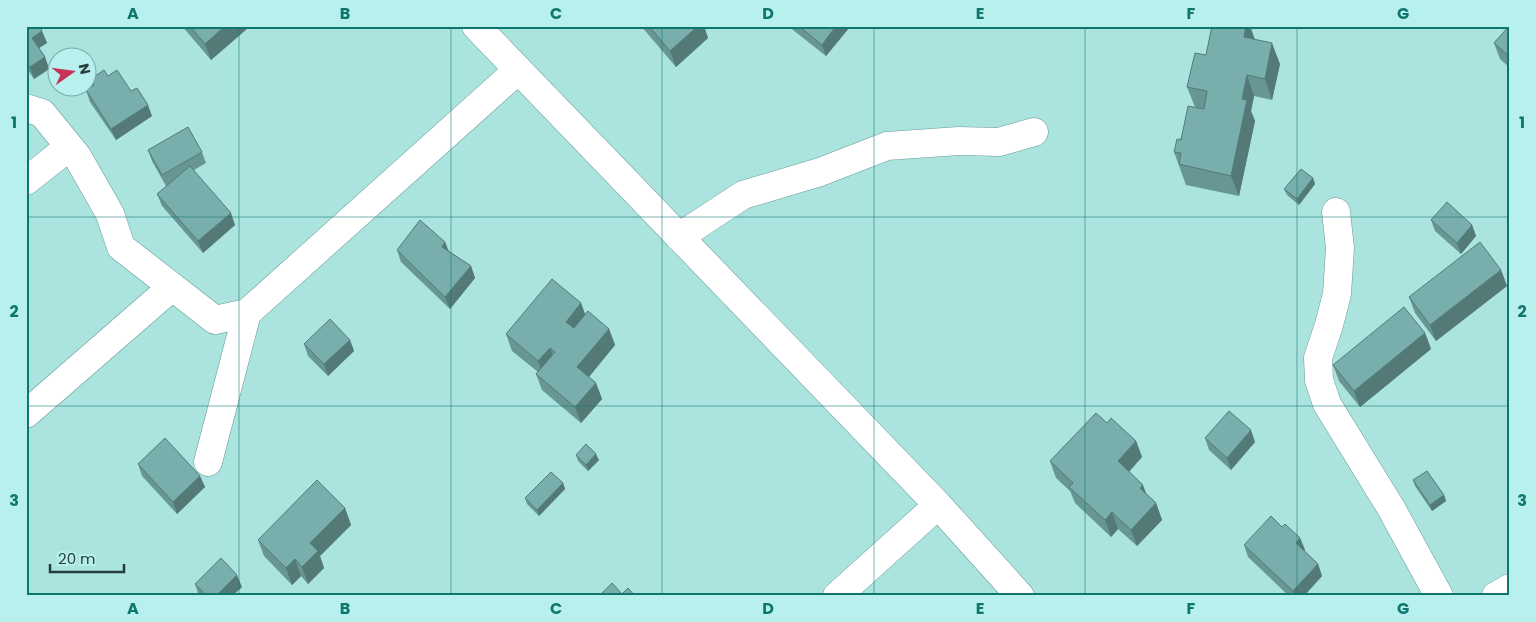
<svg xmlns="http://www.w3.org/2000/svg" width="1536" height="622" viewBox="0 0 1536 622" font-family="Poppins,sans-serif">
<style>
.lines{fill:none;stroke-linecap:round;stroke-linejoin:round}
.minor-casing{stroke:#659b98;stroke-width:29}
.minor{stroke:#fff;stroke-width:28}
.wall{fill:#679693}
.shaded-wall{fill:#547a78}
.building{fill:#78aeab;stroke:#547a78}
.grid{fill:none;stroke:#0f766e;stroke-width:1;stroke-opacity:0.55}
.neatline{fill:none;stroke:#0f766e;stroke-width:2}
.grid-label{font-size:16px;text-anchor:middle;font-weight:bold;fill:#0f766e}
</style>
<rect width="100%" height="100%" fill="#abe3df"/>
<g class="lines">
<g class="minor-casing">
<path id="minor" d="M476 26 938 505 1020 596
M26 108 42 113 77 156 110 214 121 247 215 320 247 313 518 70
M26 181 69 147
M1336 212 1340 248 1337 294 1329 325 1318 358 1319 380 1327 404 1391 508 1439 596
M679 237 743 195 820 172 887 146 959 141 999 142 1034 132
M26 414 172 287
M208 462 247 313
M837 596 938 505
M1496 596 1510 588"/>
</g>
<use href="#minor" class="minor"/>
</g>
<path class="wall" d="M26 26 42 31 47 43 39 48 45 57 49 69 34 79 26 67Z
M182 26H247L248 28 211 60Z
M641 26H704L708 38 676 67Z
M788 26H848L849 28 826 56Z
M1212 26H1250L1255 40 1280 64 1272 100 1254 96 1251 111 1255 121 1239 196 1186 185 1174 152 1195 107 1187 87 1206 55Z
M1510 26V68L1500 59 1494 43Z
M108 76 131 91 152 116 116 140 90 102 86 90 93 85 91 79Z
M148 150 202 152 206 163 194 170 235 225 203 253 162 206 157 194 168 185 166 186 152 161Z
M1313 178 1315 184 1299 205 1287 195 1284 189Z
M1431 220 1472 225 1476 236 1461 254 1435 231Z
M445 242 449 251 471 266 475 278 450 309 401 262 397 250Z
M1501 270 1507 286 1436 341 1415 313 1409 297Z
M581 303 585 314 609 329 615 345 589 377 596 383 602 399 581 423 542 390 536 374 538 372 512 351 506 334Z
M1425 333 1431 349 1360 407 1339 381 1333 365Z
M350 340 354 351 328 376 308 356 304 344Z
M1107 423 1136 441 1142 457 1129 472 1147 495 1156 503 1162 520 1137 546 1118 529 1111 537 1075 503 1070 491 1056 478 1050 461Z
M1205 438 1255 442 1231 470 1209 450Z
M576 455 599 460 588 471 578 461Z
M138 464 200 476 205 487 177 514 142 476Z
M1413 480 1444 495 1446 501 1432 511 1415 486Z
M563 483 565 489 539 516 527 504 525 498Z
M345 508 351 525 320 556 324 568 308 584 301 576 292 585 264 556 258 540Z
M1282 527 1300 538 1305 550 1304 551 1318 564 1322 576 1304 596H1289L1248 557 1244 545Z
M195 584 242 587 232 596H199Z"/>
<path class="shaded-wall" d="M225 26H247L248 28 211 60 205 44Z
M698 26H704L708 38 676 67 670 51Z
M836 26H848L849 28 826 56 822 45Z
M1246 26H1250L1255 40 1244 37Z
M42 31 47 43 36 50 32 38Z
M1272 43 1280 64 1272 100 1265 79Z
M45 57 49 69 34 79 30 67Z
M1247 75 1254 96 1251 111 1255 121 1239 196 1231 176 1242 99Z
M148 105 152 116 116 140 111 129Z
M1313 178 1315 184 1299 205 1297 199Z
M231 213 235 225 203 253 198 241Z
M1472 225 1476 236 1461 254 1457 243Z
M445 242 449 254 442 247Z
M471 266 475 278 450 309 445 297Z
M1501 270 1507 286 1436 341 1430 325Z
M581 303 587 320 572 338 566 322Z
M609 329 615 345 583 384 577 367Z
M1425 333 1431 349 1360 407 1354 391Z
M350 340 354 351 328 376 324 364Z
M550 348 556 364 544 378 538 361Z
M596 383 602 399 581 423 575 407Z
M1251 430 1255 442 1231 470 1227 458Z
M1136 441 1142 457 1124 477 1118 461Z
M596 454 599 460 588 471 586 465Z
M200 476 205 487 177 514 173 502Z
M563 483 565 489 539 516 537 510Z
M1143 485 1149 501 1140 488Z
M1444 495 1446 501 1432 511 1430 505Z
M1156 503 1162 520 1137 546 1131 530Z
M345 508 351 525 320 556 324 568 308 584 302 567 310 543Z
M1112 512 1118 529 1111 537 1105 520Z
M1300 538 1305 550 1300 555 1296 543Z
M295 559 301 576 292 585 286 568Z
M1318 564 1322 576 1304 596H1295L1293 591Z
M237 575 242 587 232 596H216Z"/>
<path class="building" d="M26 26H39L42 31 32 38 45 57 30 67 26 62Z
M190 26H225L205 44Z
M649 26H698L670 51Z
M799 26H836L822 45Z
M1212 26H1246L1244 37 1272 43 1265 79 1247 75 1242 99 1247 100 1231 176 1179 164 1181 153 1174 152 1177 139 1181 140 1188 106 1204 109 1207 91 1187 87 1195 53 1206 55Z
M1509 26H1510V57L1494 43Z
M104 70 108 76 117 70 131 91 137 88 148 105 111 129 86 90 94 85 91 79Z
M188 127 202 152 162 175 148 150Z
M190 166 231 213 198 241 157 194Z
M1301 169 1313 178 1297 199 1284 189Z
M1447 202 1472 225 1457 243 1431 220Z
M420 220 445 242 442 247 471 266 445 297 397 250Z
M1480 242 1501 270 1430 325 1409 297Z
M552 279 581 303 566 322 574 328 588 311 609 329 577 367 596 383 575 407 536 374 555 352 550 348 538 361 506 334Z
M1404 307 1425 333 1354 391 1333 365Z
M330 319 350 340 324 364 304 344Z
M1229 411 1251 430 1227 458 1205 438Z
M1096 413 1107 423 1111 418 1136 441 1118 461 1143 485 1140 488 1156 503 1131 530 1112 512 1105 520 1069 487 1073 483 1050 461Z
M165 438 200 476 173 502 138 464Z
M586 444 596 454 586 465 576 455Z
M1427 471 1444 495 1430 505 1413 480Z
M551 472 563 483 537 510 525 498Z
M317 480 345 508 310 543 318 551 302 567 295 559 286 568 258 540Z
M1271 516 1282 527 1285 524 1300 538 1296 543 1318 564 1293 591 1244 545Z
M221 558 237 575 216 596H207L195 584Z
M612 583 622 594 628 588 635 596H599Z"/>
<path class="grid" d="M239 26V596M451 26V596M662 26V596M874 26V596M1085 26V596M1297 26V596M26 217H1510M26 406H1510"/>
<rect width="1536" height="622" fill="none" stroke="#b7f0ed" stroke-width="55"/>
<g transform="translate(72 72) rotate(76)"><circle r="24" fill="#b7f0ed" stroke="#7da8a6"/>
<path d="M0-4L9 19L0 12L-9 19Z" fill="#c43456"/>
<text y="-8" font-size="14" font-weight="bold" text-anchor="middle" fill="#263d3b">N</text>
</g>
<path d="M50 564v8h74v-8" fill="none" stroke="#263d3b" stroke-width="2.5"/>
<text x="58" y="564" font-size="15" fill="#263d3b" stroke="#b7f0ed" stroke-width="4" paint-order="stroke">20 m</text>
<rect x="28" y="28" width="1480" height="566" class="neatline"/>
<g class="grid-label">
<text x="133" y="19">A</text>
<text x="345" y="19">B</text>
<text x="556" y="19">C</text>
<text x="768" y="19">D</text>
<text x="980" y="19">E</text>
<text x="1191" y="19">F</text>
<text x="1403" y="19">G</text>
<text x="14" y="128">1</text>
<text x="1522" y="128">1</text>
<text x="14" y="317">2</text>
<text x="1522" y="317">2</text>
<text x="14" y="506">3</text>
<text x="1522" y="506">3</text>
<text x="133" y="614">A</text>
<text x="345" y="614">B</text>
<text x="556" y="614">C</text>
<text x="768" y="614">D</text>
<text x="980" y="614">E</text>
<text x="1191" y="614">F</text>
<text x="1403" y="614">G</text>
</g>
</svg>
